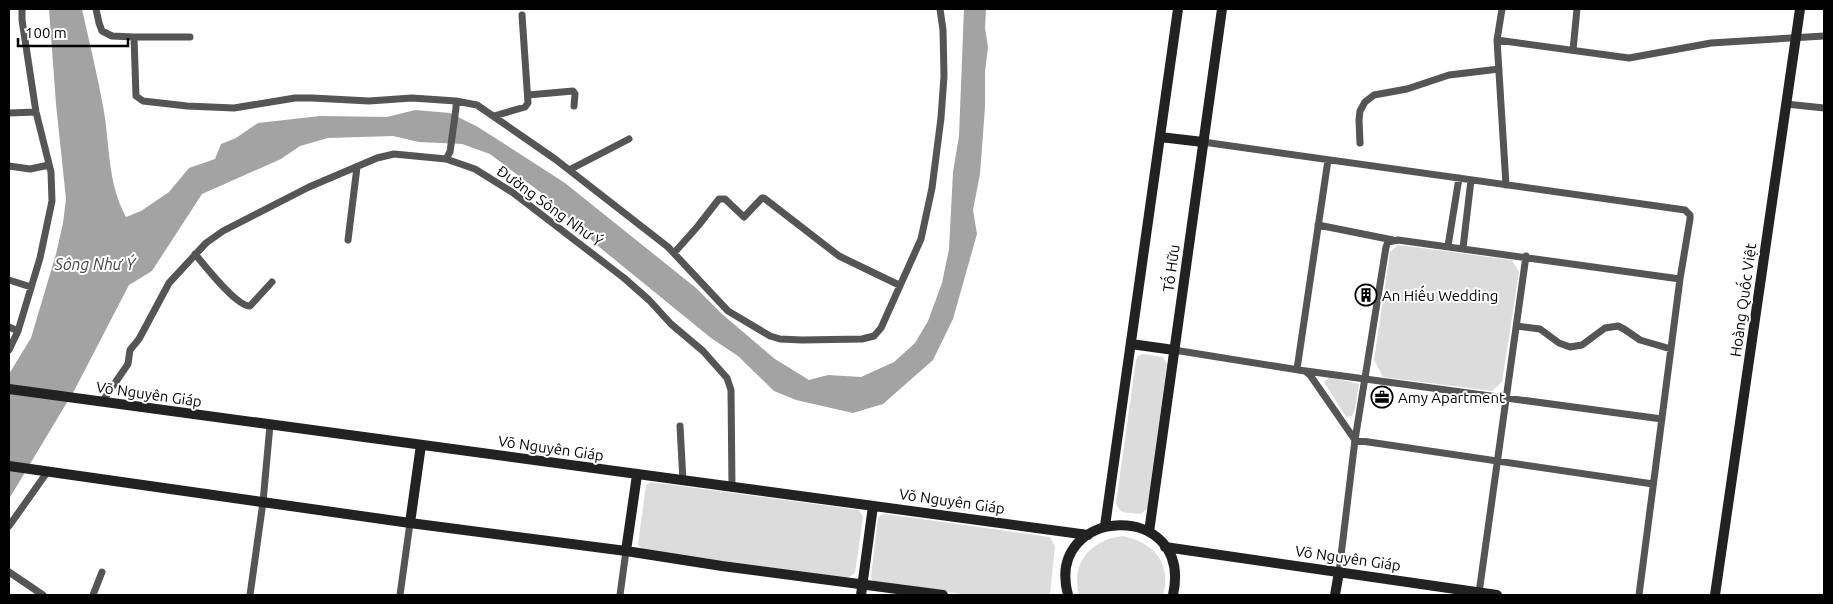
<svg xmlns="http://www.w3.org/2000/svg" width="1833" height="604" viewBox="0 0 1833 604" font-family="Ubuntu,sans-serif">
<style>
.green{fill:#dcdcdc}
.water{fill:#a3a3a3}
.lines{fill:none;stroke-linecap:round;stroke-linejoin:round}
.street{stroke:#555;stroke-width:7}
.secondary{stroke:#222;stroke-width:10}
.labels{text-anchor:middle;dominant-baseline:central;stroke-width:4;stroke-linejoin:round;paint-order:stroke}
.street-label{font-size:15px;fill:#000;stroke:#fff}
.poi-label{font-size:15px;fill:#000;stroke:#fff;text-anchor:start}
.water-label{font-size:16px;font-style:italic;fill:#444;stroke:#fff}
</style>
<rect width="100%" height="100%" fill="#fff"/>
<path class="green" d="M1398 245 1512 260 1519 272 1502 382 1492 391 1383 377 1374 360 1390 252Z
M1143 354 1163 357 1167 364 1147 509 1141 514C1130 513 1119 515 1116 503L1136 360 1138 356Z
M1330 377 1359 384 1355 409 1352 416 1346 417 1324 382Z
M651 482 859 510 863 517 855 573 848 578 643 550 638 545 646 485Z
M886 514 1050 537 1055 546 1050 595H968L873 581 871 577 878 518 881 515Z
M1122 536C1153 542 1172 562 1163 595H1079C1071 562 1090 541 1122 536Z"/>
<path class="water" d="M49 9H82C89 41 97 73 103 106 110 143 107 183 126 217L141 211 169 192 189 168 215 159 221 144 236 138 258 123 320 116 387 117 415 110 450 113 478 127 565 183 696 288 722 314 775 359 809 380 828 375 861 377 894 362 915 343 928 321 942 283 949 249 953 172 959 136 964 9H986L985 28 988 47 985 72V107L980 174 973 210 977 234 953 319 933 360 883 404 853 413 796 400 774 391 738 356 711 338 598 246 544 195 490 154 462 144 419 142 393 136 328 138 300 146 281 159 202 194 152 271 129 285 75 389 9 499V374L31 338 56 254 63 223 66 199 56 104Z"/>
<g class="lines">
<path class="street" d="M96 9 99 23 102 31 112 36 134 37 136 96 143 101 187 106 234 108 295 98H312L369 101 412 98 456 101 477 105 555 159 668 247 728 311 770 336 780 339 802 340 862 339 874 336 881 328 921 239 932 188 941 118 944 76 943 30 940 9
M1502 9 1497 40 1506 185
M134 37H190
M1497 40 1629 58 1711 43 1824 36
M1573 50 1577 9
M528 95 573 91 575 94 574 106
M1786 104 1824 108
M9 113 36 112
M494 116 525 107 528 103 522 15
M1203 142 1685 210 1690 215V219L1680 279 1639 595
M1360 143 1359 120 1360 111 1365 102 1374 95 1407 89 1449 75 1499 69
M446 159 450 152 456 108V101
M9 166 30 169 49 165
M569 170 629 139
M1318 225 1393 240
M348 240 357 167
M1448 246 1459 178
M1463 248 1471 180
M674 253 698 226 719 199H725L744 217 762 198H764L839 256 899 285
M195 254C205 266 237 307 250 306L272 282
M9 280 31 287
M1517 326 1540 329 1559 343 1570 347 1582 345 1605 328 1618 326 1624 329 1640 340 1671 349
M9 327 18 331
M9 350 18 331 40 258 52 201 51 172 36 112 22 20V9
M1174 350 1305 371 1310 375 1355 440 1653 484
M1297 369 1328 160
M1306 371 1662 419
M102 402 128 364 130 350 139 339 169 283 206 243 223 231 309 187 377 158 394 154 446 159 475 169 512 192 624 278 649 300 671 324 703 351 727 378 731 390 732 487
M680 426 683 481
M9 526 48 471
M9 572 43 595
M1339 572 1355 440 1386 247 1388 242 1398 240 1680 279
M1479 593 1526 256
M93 595 102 572
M250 595 263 502 270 425
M400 595 410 523
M620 595 626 551"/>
<path class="secondary" d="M1160 137 1203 142
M1131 344 1174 350
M9 389 1088 535
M9 466 410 523 626 551 722 566 943 595
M410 523 421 445
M1105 526 1178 9
M1149 532 1222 9
M1165 547 1497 595
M626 551 637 475
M861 595 873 506
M1068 595C1044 505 1194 499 1173 595
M1335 595 1339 572
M1715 595 1800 9"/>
</g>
<defs>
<g id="building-ring" transform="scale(1.125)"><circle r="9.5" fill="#fff" stroke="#000" stroke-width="1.5"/><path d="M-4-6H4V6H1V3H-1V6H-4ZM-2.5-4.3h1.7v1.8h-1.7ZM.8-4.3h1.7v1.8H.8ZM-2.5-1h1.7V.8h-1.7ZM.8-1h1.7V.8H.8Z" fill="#000"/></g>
<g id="office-ring" transform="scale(1.125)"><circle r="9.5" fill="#fff" stroke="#000" stroke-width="1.5"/><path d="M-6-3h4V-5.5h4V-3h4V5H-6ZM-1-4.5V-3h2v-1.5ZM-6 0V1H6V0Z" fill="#000"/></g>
</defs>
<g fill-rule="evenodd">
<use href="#building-ring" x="1366" y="295"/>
<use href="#office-ring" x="1382" y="397"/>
</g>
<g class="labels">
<g class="street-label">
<text transform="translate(550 206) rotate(36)">Đường Sông Như Ý</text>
<text transform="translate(1171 268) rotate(-82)">Tố Hữu</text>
<text transform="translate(1743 300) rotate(-82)">Hoàng Quốc Việt</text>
<text transform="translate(149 394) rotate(8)">Võ Nguyên Giáp</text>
<text transform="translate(551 448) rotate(8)">Võ Nguyên Giáp</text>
<text transform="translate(952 501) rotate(8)">Võ Nguyên Giáp</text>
<text transform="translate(1348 558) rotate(8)">Võ Nguyên Giáp</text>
</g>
<g class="poi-label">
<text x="1382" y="295">An Hiếu Wedding</text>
<text x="1398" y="397">Amy Apartment</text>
</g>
<g class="water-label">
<text x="95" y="264">Sông Như Ý</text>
</g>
</g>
<rect width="1833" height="604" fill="none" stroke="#000000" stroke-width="20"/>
<path d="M18 38v8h110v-8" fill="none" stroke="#000000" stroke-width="2.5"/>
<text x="25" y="38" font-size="15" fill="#000000" stroke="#ffffff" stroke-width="4" paint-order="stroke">100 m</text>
</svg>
